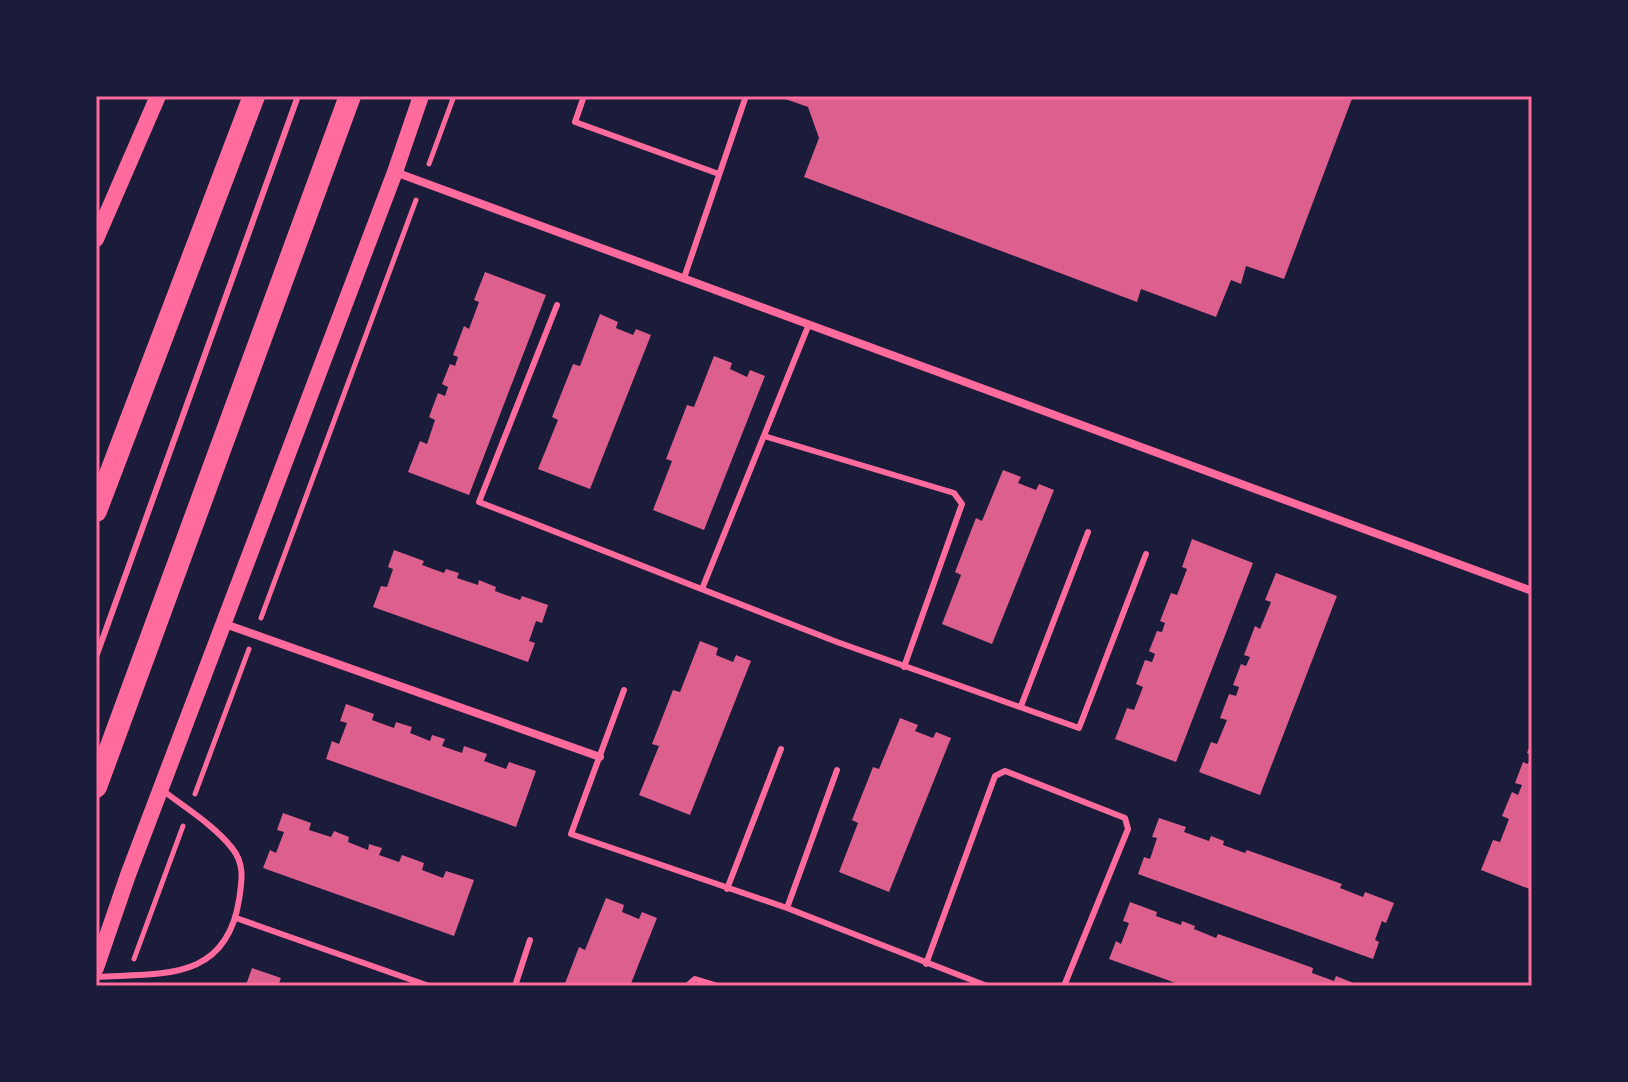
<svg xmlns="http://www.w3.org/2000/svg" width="1628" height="1082" viewBox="0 0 1628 1082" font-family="'PT Sans',sans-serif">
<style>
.building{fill:#dd5f8e}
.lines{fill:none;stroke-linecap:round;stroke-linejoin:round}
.path{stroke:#ff6b9d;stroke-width:5}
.service{stroke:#ff6b9d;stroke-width:6}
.minor{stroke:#ff6b9d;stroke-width:8}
.secondary{stroke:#ff6b9d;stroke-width:16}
.trunk{stroke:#ff6b9d;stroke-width:22}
.neatline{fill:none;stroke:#ff6b9d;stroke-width:3}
</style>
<rect width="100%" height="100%" fill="#1b1b3a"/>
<path class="building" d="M777 96H1353L1284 279 1246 266 1241 284 1231 280 1216 317 1141 289 1137 302 804 177 819 138 808 107Z
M485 272 546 295 469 495 408 472 420 441 427 444 435 420 429 417 438 393 445 396 448 387 442 384 450 364 455 366 458 357 453 355 464 326 469 329 479 302 474 300Z
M600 314 618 322 616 328 633 335 636 329 651 335 590 489 538 469 558 420 552 417 573 364 580 366Z
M714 356 732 363 730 369 747 377 750 370 765 376 704 530 653 510 672 461 666 459 687 405 694 407Z
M1003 470 1021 477 1018 483 1036 490 1039 484 1054 490 992 644 942 624 961 575 955 572 976 518 982 521Z
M1192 539 1253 563 1176 762 1115 739 1127 708 1134 710 1143 687 1136 684 1145 660 1152 662 1155 654 1149 651 1157 631 1162 632 1165 623 1160 621 1171 593 1177 595 1187 569 1182 567Z
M394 550 424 561 422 565 444 573 446 569 459 573 457 578 478 585 479 580 496 587 495 591 520 600 522 596 548 605 542 623 536 621 529 641 535 643 528 662 373 607 381 586 387 587 393 569 388 567Z
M1276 573 1337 596 1260 795 1199 772 1211 742 1217 744 1227 720 1220 718 1229 694 1236 696 1239 687 1233 685 1241 664 1246 666 1250 657 1244 655 1255 626 1260 629 1271 602 1265 600Z
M700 641 718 648 716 655 733 662 736 655 751 661 690 815 639 795 659 746 652 744 673 690 680 692Z
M346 704 374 714 372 720 394 728 396 722 412 727 410 733 430 741 432 735 445 739 442 746 462 753 464 746 487 754 484 761 506 769 509 762 536 771 516 827 326 759 332 741 339 744 347 723 340 721Z
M900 718 918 725 915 731 933 738 936 732 951 738 889 892 839 872 858 823 852 820 873 767 879 769Z
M1532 740V890L1481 870 1493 840 1500 842 1509 819 1502 816 1512 792 1518 795 1522 785 1515 783 1523 762 1528 764 1532 755 1527 753Z
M283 813 311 823 309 830 331 837 334 831 349 837 348 842 368 850 369 844 382 848 379 855 399 862 402 855 424 863 422 870 443 878 446 871 474 880 454 936 263 868 270 850 276 853 284 832 277 830Z
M1159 818 1186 827 1184 832 1209 841 1211 836 1224 841 1223 845 1245 853 1247 850 1342 884 1340 888 1363 897 1365 892 1394 903 1386 923 1382 921 1375 940 1379 942 1373 959 1138 874 1144 857 1150 859 1157 838 1152 837Z
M606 898 624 905 622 912 639 919 642 912 657 918 630 986H564L579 947 585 950Z
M1130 902 1157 912 1156 916 1181 925 1182 921 1195 926 1194 929 1216 938 1218 934 1313 968 1312 973 1334 981 1336 976 1361 986H1184L1109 959 1116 941 1121 944 1129 923 1123 921Z
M252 968 281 978 278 986 246 985Z"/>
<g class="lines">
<path class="path" d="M429 164 454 96
M261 618 416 200
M195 794 249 649
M134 959 183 826"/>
<path class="service" d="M584 96 575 122 719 174
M684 278 746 96
M557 305 479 502 837 642 1079 728 1146 554
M764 436 954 493 962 504 904 667
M702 589 809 324
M96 657 298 96
M624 690 571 834 787 908 987 986
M1021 706 1088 532
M727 889 781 749
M787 908 837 770
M236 918 429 986
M926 964 995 776 1005 771 1125 818 1128 829 1064 986
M96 977C162 973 226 982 239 900 242 880 245 864 232 848 214 825 184 807 161 789
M515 986 530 940
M687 986 695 979 718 986"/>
<path class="minor" d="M395 172 1532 591
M225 624 600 757"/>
<path class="secondary" d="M96 239 158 96
M96 968 128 875 395 172 421 96"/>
<path class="trunk" d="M96 511 254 96
M96 787 350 96"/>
</g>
<rect width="1628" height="1082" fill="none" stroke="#1b1b3a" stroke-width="196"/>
<rect x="98" y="98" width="1432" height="886" class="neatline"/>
</svg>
